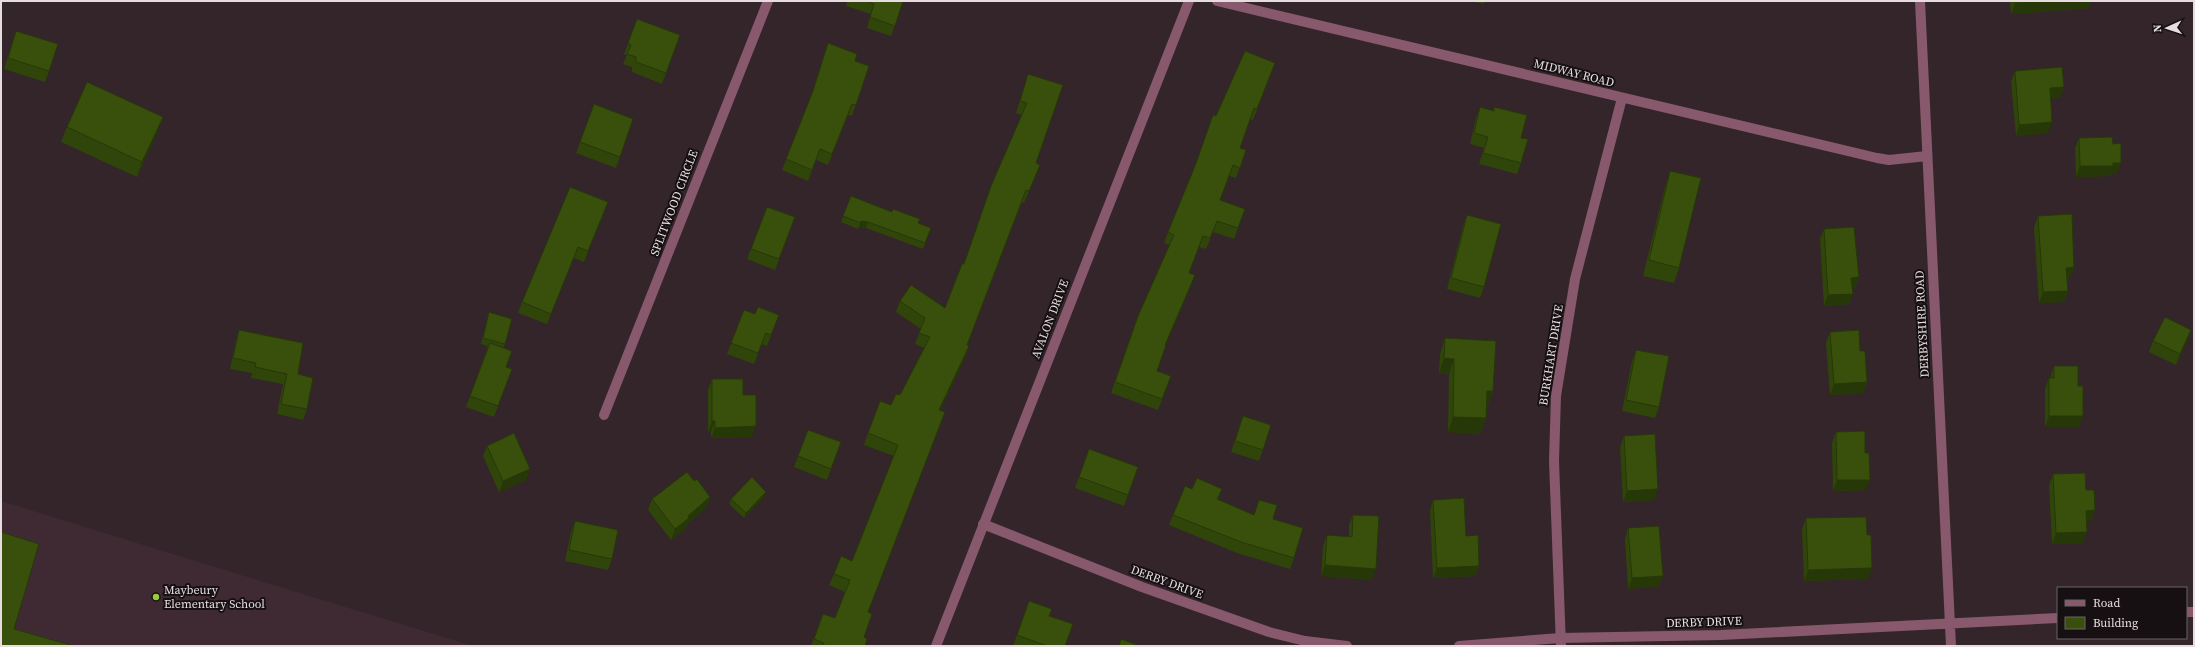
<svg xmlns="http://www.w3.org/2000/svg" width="2195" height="647" viewBox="0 0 2195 647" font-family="'Source Serif 4',serif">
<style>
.built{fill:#3f2a33}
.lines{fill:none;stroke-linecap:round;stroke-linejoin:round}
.minor{stroke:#88586c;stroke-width:10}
.wall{fill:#30450a}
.shaded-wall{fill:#273808}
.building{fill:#38500c;stroke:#273808}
.poi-dot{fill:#97cc38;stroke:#161012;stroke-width:1.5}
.labels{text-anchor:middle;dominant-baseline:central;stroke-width:4;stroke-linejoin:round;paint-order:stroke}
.street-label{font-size:12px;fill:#e7dde0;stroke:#161012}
.poi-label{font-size:12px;fill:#e7dde0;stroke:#161012;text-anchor:start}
</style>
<rect width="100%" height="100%" fill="#33252a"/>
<path class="built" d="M1 501 150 547 473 646H1Z"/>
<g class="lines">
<path class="minor" d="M1217 1 1877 158 1889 160 1927 156
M1920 1 1951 646
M604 415 768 1
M983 524 1142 587 1269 632 1305 641 1347 646
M2186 612H2194
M936 646 1189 1
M1459 646 1560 638 1721 635 2058 618
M1561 646 1554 461 1556 396 1575 279 1622 98"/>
</g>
<path class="wall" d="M847 1H903L891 36 867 28 871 14 846 6Z
M1471 1H1485L1484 4Z
M2010 1H2091L2089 8 2011 14Z
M637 19 680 35 662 84 632 72V67L623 64 627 55 624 54Z
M16 31 49 71 45 82 4 69Z
M828 43 855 61 869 66 852 116 848 115 828 165 816 160 808 181 782 170 811 97Z
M1275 63 1253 120 1250 119 1240 148 1246 150 1236 178 1229 176 1220 200 1245 209 1234 239 1213 232 1206 249 1199 247 1189 273 1191 286 1165 345 1157 371 1171 376 1158 410 1111 393 1138 316 1170 245 1164 243 1168 232 1216 116Z
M2015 71 2064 87 2060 98H2051L2048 133 2016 136 2011 82Z
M1028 74 1036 163V176L1024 203 1022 202 967 345 969 346 965 358 940 411 868 612 864 637 865 646H811L823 614 835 618 845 592 829 585 834 574 852 561 894 456 864 445 868 433 891 405 900 395 924 348 915 344 921 329 896 312 900 301 945 308 964 264 1022 115 1016 113Z
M594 104 633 119 616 168 576 153Z
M1480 107 1493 111 1494 107 1521 138V163L1517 174 1479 164 1484 148 1470 144 1476 118Z
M163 117 157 133 137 177 61 142 67 127Z
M2079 138 2113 144 2117 173 2110 174 2109 176 2076 177 2075 148Z
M1670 171 1679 268 1674 283 1643 276 1665 187Z
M851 196 931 228 923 249 866 228 859 227 858 229 841 222Z
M604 213 584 262 574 258 547 324 518 313 522 302Z
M1467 215 1484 287 1480 298 1447 289 1463 226Z
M2038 216 2074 267 2070 278H2067L2068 291 2064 302 2039 303 2034 227Z
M791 228 775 270 747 259 751 249Z
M1824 229 1859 277 1855 288H1852L1849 304 1824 306 1820 239Z
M744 310 755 314 779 315 767 346 762 344 754 364 727 354Z
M489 312 505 344 503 348 506 367 512 369 494 417 466 407 488 346 481 344Z
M239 330 298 374 307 409 303 420 277 414 283 384 251 378 252 373 230 369 236 340Z
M1830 332 1860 351 1867 382 1863 393 1830 395 1826 343Z
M1445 338 1493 391 1487 407H1486V418L1480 434 1448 432 1449 374H1439L1440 354Z
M2153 341H2187L2176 365 2149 352Z
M1636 350 1659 407 1655 418 1622 411 1632 361Z
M2054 366 2078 386 2079 427H2045V389L2049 378H2050Z
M712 379 743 395 752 437 711 438V432H708V390Z
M1243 416 1263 450 1259 461 1231 452Z
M808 430 841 442 827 480 794 467Z
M1836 432 1865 453 1866 490 1833 491 1832 443Z
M1624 436 1654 500 1623 502 1620 447Z
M487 446 530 469 526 480 499 492 483 456Z
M1089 449 1138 467 1124 506 1075 488Z
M2053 474 2086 490 2095 510 2091 521H2086L2083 543 2052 544 2049 485Z
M694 481 710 497 706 508 687 524 685 529 671 540 648 510 652 499Z
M1192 489H1222L1218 500 1254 515 1259 500 1273 519 1294 558 1290 569 1237 553 1169 525 1173 515Z
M764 497 744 518 729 504 731 499Z
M1433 500 1466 536 1479 566 1475 576 1433 578 1430 511Z
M1353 515 1372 580 1321 576 1323 546 1327 535 1349 537V525Z
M1806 518 1867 535 1868 579 1804 581 1802 529Z
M575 521 612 559 608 570 565 561 571 532Z
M1628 528 1659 586 1628 589 1625 539Z
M1029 601 1049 616 1065 646H1013Z"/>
<path class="shaded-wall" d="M2039 1H2091L2089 8 2011 14 2015 3Z
M2064 87 2060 98 2046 99 2050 88Z
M163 117 157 133 137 177 142 162Z
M2052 122 2048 133 2016 136 2019 125Z
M2113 163H2121L2117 173 2110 174 2109 176 2076 177 2080 166Z
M1040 165 1036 176 1024 203 1029 191Z
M608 202 604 213 584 262 588 251Z
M861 221 868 222 866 228 859 227Z
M578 247 574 258 547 324 551 314Z
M2074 267 2070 278 2062 279 2066 268Z
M1195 275 1191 286 1161 356 1165 345Z
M1859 277 1855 288 1848 289 1851 278Z
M2068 291 2064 302 2039 303 2043 292Z
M1853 294 1849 304 1824 306 1828 295Z
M2191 330 2187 341 2176 365 2180 354Z
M969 346 965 358 935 422 939 410Z
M1444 358 1454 359 1449 374H1439Z
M1867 382 1863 393 1830 395 1834 384Z
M1487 391H1493L1487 407 1481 406Z
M2049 416H2083L2079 427H2045Z
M1453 417 1486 418 1480 434 1448 432Z
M712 421H715L711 432H708Z
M756 426 752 437 711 438 715 428Z
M530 469 526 480 499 492 503 481Z
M1837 480H1870L1866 490 1833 491Z
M1658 489 1654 500 1623 502 1627 491Z
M766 492 764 497 744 518 746 513Z
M710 497 706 508 687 524 685 529 671 540 675 529 688 516Z
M2095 510 2091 521 2082 522 2086 511Z
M2087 532 2083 543 2052 544 2056 533Z
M1325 565 1376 569 1372 580 1321 576Z
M1479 566 1475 576 1433 578 1437 568Z
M1872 568 1868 579 1804 581 1808 570Z
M1663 576 1659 586 1628 589 1632 578Z"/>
<path class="building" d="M865 1H903L895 26 870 17 874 4Z
M2015 1H2039L2015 3Z
M637 19 680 35 666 73 636 62V57L627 54 631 45 628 43Z
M16 31 58 44 49 71 8 58Z
M828 43 857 54 855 61 869 66 856 105 852 104 832 154 820 149 812 170 786 159 813 91Z
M1245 51 1275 63 1257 109 1254 108 1240 148 1246 150 1240 168 1233 165 1220 200 1245 209 1238 228 1217 221 1210 238 1203 236 1189 273 1195 275 1165 345H1166L1157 371 1171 376 1162 399 1115 382 1138 316 1174 235 1168 232 1195 166 1213 115 1216 116Z
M2062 67 2064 87 2050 88 2052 122 2019 125 2015 71Z
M1028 74 1063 85 1036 163 1040 165 1029 191 1026 190 967 345 969 346 939 410 945 412 868 612 872 614 864 637 867 639 865 646H823L824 643 814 639 823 614 835 618 850 580 834 574 841 556 852 561 898 445 868 433 880 401 891 405 896 394 900 395 930 337 919 333 925 318 900 301 911 285 945 308 962 264H964L991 186 1027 103 1020 101Z
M87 82 163 117 142 162 67 127Z
M594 104 633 119 620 157 580 142Z
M1480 107 1494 111V107L1527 115 1521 138 1528 139 1521 163 1483 153 1488 137 1474 133Z
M2112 137 2113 144 2121 143V163H2113V166H2080L2079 138Z
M1670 171 1701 178 1679 268 1649 260Z
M570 187 608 202 588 251 578 247 551 314 522 302Z
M851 196 892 212 893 209 920 219 918 223 931 228 925 243 868 222 861 221V223L843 216Z
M767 207 795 217 779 259 751 249Z
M2072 214 2074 267 2066 268 2068 291 2043 292 2038 216Z
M1467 215 1501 224 1484 287 1451 278Z
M1854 227 1859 277 1851 278 1853 294 1828 295 1824 229Z
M758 307 779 315 771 335 766 333 758 353 731 343 744 310 755 314Z
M489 312 512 319 505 344 483 338Z
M2165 317 2191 330 2180 354 2153 341Z
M239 330 303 343 298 374 313 378 307 409 281 404 287 374 255 367 256 363 233 358Z
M1859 330 1860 351H1865L1867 382 1834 384 1830 332Z
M1445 338 1496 341 1493 391H1487L1486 418 1453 417 1454 359 1444 358Z
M490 343 512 351 506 367 512 369 498 406 470 396Z
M1636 350 1669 356 1659 407 1626 400Z
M2054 366H2078V386H2083V416H2049V378H2054Z
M712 379H743V395H756V426L715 428V421H712Z
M1243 416 1271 425 1263 450 1235 441Z
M808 430 841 442 831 469 798 456Z
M1865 431V453H1869L1870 480H1837L1836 432Z
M514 433 530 469 503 481 487 446Z
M1655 434 1658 489 1627 491 1624 436Z
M1089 449 1138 467 1128 495 1079 477Z
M687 472 694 481 697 479 710 497 688 516 689 518 675 529 652 499Z
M2085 473 2086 490H2094L2095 510 2086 511 2087 532 2056 533 2053 474Z
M752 477 766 492 746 513 731 499Z
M1197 478 1222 489 1217 499 1254 515 1259 500 1277 505 1273 519 1303 528 1294 558 1241 542 1173 515 1185 486 1192 489Z
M1464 498 1466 536 1478 535 1479 566 1437 568 1433 500Z
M1353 515 1379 516 1376 569 1325 565 1327 535 1352 537Z
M1866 517 1867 535H1871L1872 568 1808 570 1806 518Z
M575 521 618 530 612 559 569 550Z
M1659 526 1663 576 1632 578 1628 528Z
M1 532 39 544 14 629 74 646H1Z
M1029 601 1052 609 1049 616 1073 624 1065 646H1047L1017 635Z
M1121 639 1140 646H1119Z"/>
<circle class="poi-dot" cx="156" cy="597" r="4"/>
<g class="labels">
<g class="street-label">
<text transform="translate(1574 73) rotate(14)">MIDWAY ROAD</text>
<text transform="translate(674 203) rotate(-69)">SPLITWOOD CIRCLE</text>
<text transform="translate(1050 319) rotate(-69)">AVALON DRIVE</text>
<text transform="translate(1922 324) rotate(-93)">DERBYSHIRE ROAD</text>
<text transform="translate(1551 355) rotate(-81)">BURKHART DRIVE</text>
<text transform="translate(1167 582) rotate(20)">DERBY DRIVE</text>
<text transform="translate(1704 622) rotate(-2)">DERBY DRIVE</text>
</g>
<g class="poi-label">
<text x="164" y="590">Maybeury<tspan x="164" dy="14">Elementary School</tspan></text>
</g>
</g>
<rect width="2195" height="647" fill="none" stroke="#e7dde0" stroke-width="4"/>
<rect x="2057" y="587" width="130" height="52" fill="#161012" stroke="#6a6264"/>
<rect x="2065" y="600" width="20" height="6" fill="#88586c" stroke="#6a6264"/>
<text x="2093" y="607" font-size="12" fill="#e7dde0">Road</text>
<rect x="2065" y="617" width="20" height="12" fill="#38500c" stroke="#6a6264"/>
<text x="2093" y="627" font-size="12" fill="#e7dde0">Building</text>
<g transform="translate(2167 28) rotate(267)" stroke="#161012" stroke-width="3" paint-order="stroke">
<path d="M0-3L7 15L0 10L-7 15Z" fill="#e7dde0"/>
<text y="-6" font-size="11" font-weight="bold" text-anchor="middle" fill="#e7dde0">N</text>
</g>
</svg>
